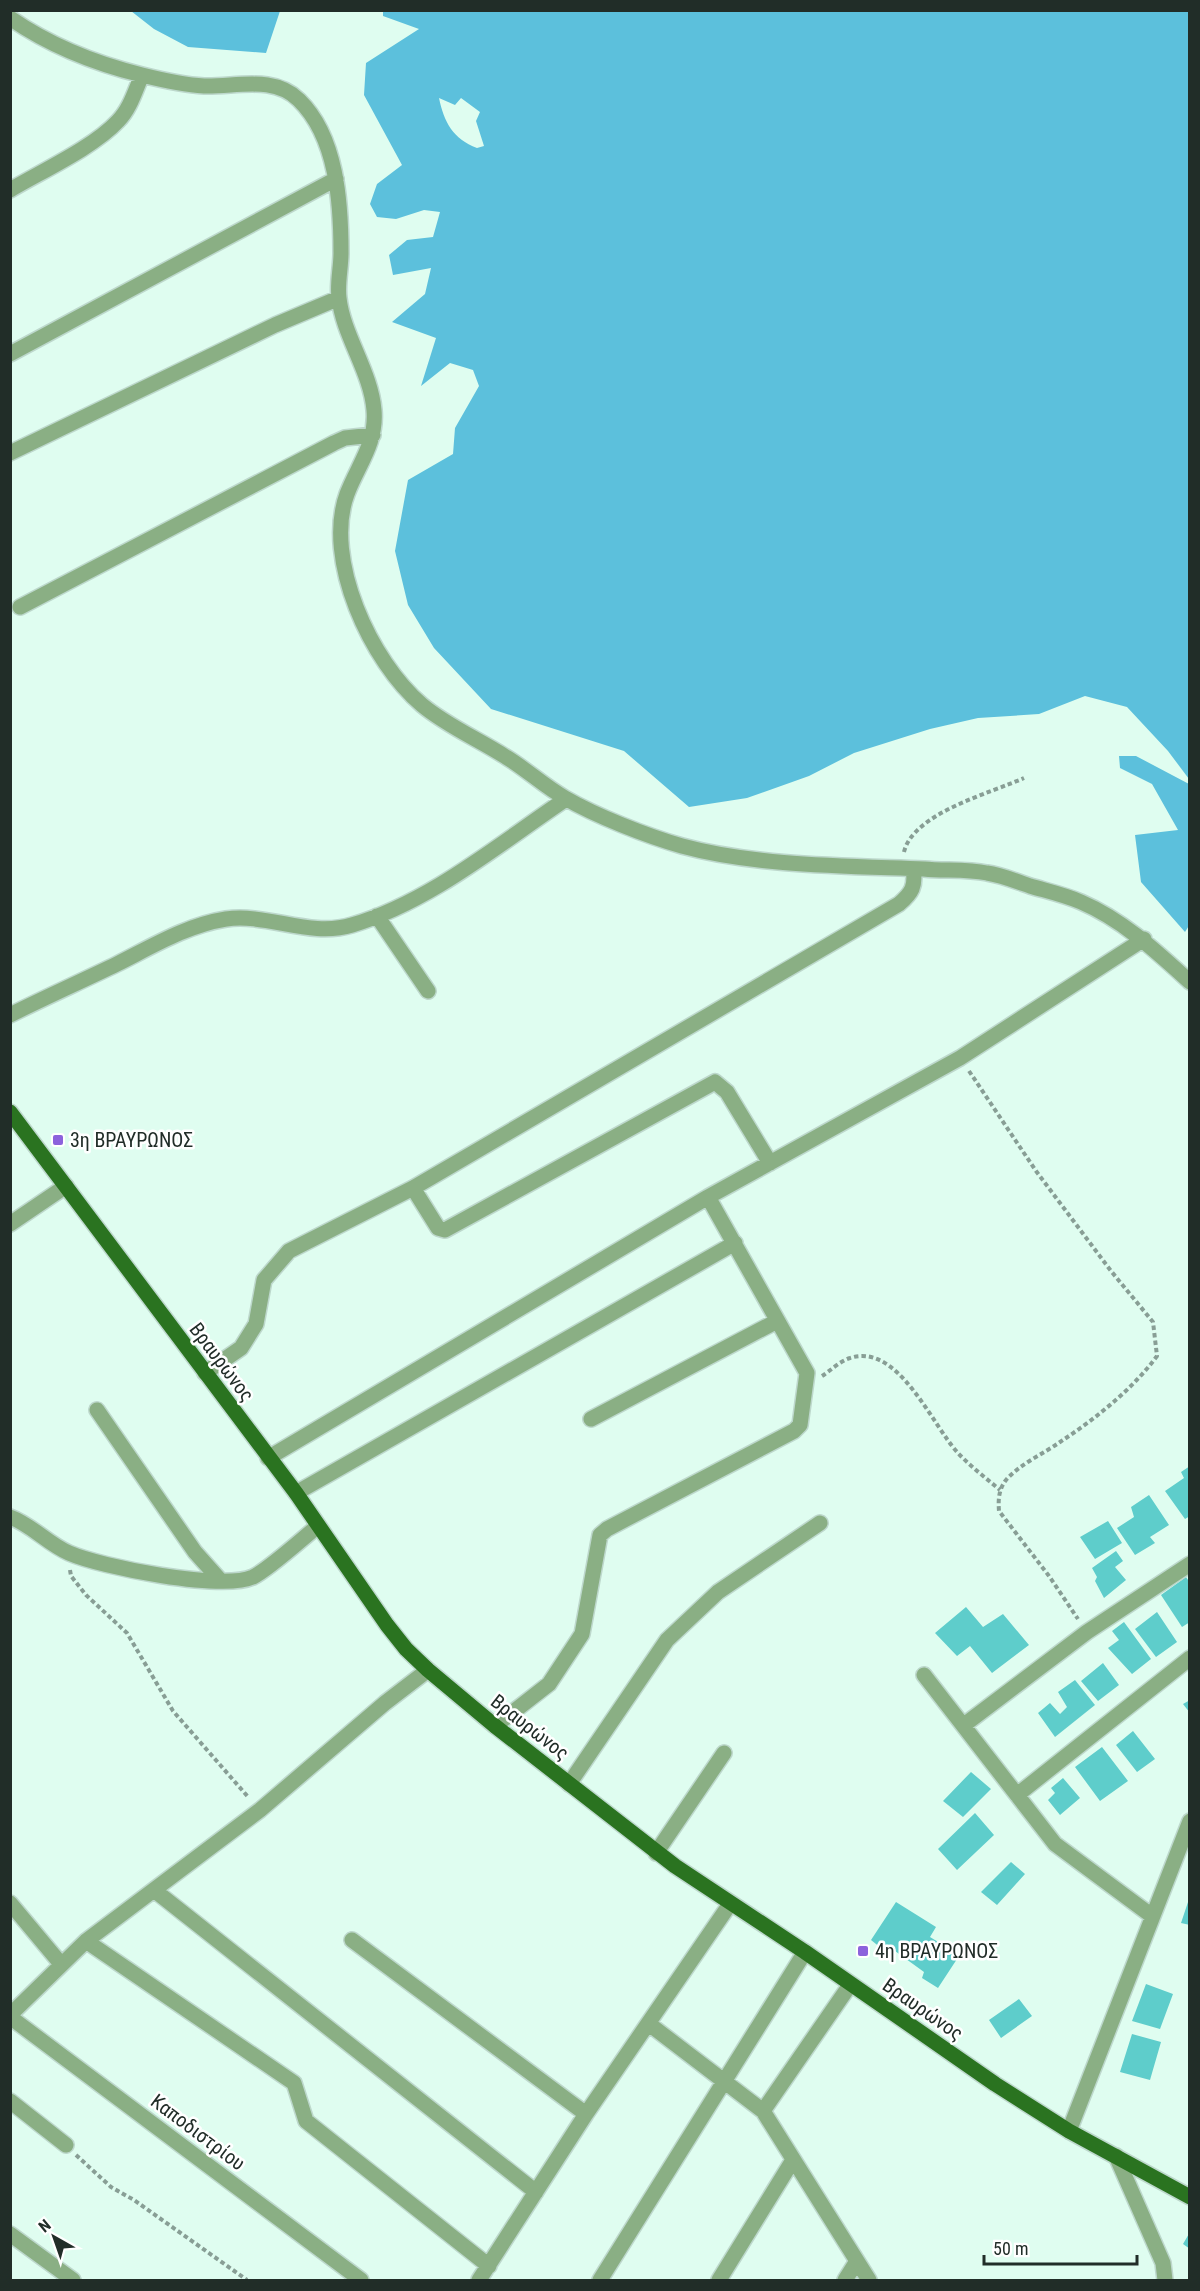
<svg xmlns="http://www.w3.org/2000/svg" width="1200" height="2291" viewBox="0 0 1200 2291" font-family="'Roboto Condensed',sans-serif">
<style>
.water{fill:#5cc0dc;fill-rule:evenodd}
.building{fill:#5ecdcb}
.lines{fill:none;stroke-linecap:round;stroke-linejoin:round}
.minor-casing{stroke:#bdd8cc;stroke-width:18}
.major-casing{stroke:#bdd8cc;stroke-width:18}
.path{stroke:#889e95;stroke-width:4;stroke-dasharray:4.5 3;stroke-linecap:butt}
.minor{stroke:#8aaf84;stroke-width:15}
.major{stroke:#2a7320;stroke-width:15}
.poi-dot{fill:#8c62dc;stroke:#fff;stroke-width:2}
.labels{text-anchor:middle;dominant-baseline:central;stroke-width:5;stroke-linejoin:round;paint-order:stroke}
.poi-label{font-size:20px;fill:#212d28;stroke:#fff;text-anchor:start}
.street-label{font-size:20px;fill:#212d28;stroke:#fff}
</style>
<rect width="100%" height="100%" fill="#dffdf0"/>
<path class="water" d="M131 11H280L266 53 188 47 154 29Z
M383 11H1189V779L1168 751 1127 707 1085 696 1039 714 978 718 930 729 854 753 809 776 747 798 689 807 624 751 491 709 434 648 408 605 395 551 408 480 453 454 455 428 479 386 473 370 450 363 421 386 436 338 392 322 425 294 431 268 393 275 389 255 407 240 433 237 440 212 424 210 396 219 377 217 370 204 377 184 402 165 364 95 366 63 419 29 383 16ZM439 98 455 105 461 98 480 112 476 121 484 146 477 148C453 139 444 122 439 98Z
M1119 756H1136L1189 784 1190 924 1185 932 1141 882 1135 835 1178 830 1152 784 1120 768Z"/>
<path class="building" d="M1190 1466V1516L1185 1519 1165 1491 1184 1478 1181 1472Z
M1149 1495 1169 1525 1150 1537 1155 1543 1135 1555 1117 1528 1134 1517 1131 1507Z
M1108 1521 1122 1543 1095 1559 1080 1537Z
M1116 1551 1123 1561 1115 1567 1126 1580 1104 1598 1095 1581 1097 1577 1092 1568Z
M1186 1577 1190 1583V1622L1182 1627 1161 1595Z
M966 1607 983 1627 1003 1614 1029 1645 992 1673 970 1646 957 1656 935 1633Z
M1157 1612 1177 1642 1156 1657 1135 1629Z
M1124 1622 1151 1659 1132 1674 1108 1648 1119 1640 1112 1631Z
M1103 1663 1119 1685 1098 1701 1081 1681Z
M1075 1680 1095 1705 1055 1737 1038 1713 1050 1703 1060 1714 1067 1707 1058 1692Z
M1190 1700V1713L1183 1704Z
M1133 1731 1155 1759 1137 1772 1116 1745Z
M1102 1747 1128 1781 1100 1801 1075 1767Z
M971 1772 991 1789 963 1817 943 1801Z
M1063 1778 1080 1798 1060 1815 1048 1800 1055 1793 1051 1788Z
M975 1813 994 1835 957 1870 938 1849Z
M1011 1862 1025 1874 997 1905 981 1892Z
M1189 1899H1190V1925L1181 1923Z
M896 1902 936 1927 930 1937 953 1951 957 1959 938 1988 922 1978 924 1972 895 1951 891 1956 871 1940Z
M1146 1984 1173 1994 1160 2029 1132 2021Z
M1019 1999 1032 2016 1001 2038 989 2020Z
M1132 2034 1161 2042 1150 2080 1120 2072Z
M1190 2232V2249L1183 2244Z"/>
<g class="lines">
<g class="minor-casing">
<path id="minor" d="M10 18C49 45 97 64 142 75 162 80 185 85 204 86 237 87 274 75 299 100 337 137 341 203 341 253 341 268 337 284 339 298 343 335 371 372 374 410 377 443 358 465 347 494 323 559 371 662 422 705 447 726 478 739 506 757 526 769 544 786 565 798 596 816 647 836 682 846 755 866 848 866 924 869 944 871 966 869 987 873 1001 875 1016 881 1030 886 1047 891 1065 895 1081 902 1123 920 1157 952 1190 982
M10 190C42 171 94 147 118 121 130 109 135 91 142 75
M10 354 336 179
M10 453 275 325 339 298
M20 607 334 443 345 438 373 435
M377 916 428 991
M10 1015C46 997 82 981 117 964 151 947 187 925 226 919 268 913 310 938 352 925 430 902 499 844 566 799
M413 1188 438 1228 445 1230 715 1082 727 1092 770 1163
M10 1224 66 1186
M205 1373 241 1348 256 1324 264 1280 289 1251 413 1188 899 904C912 893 916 886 913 869
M97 1410 195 1552 220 1580
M591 1419 777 1321
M268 1458 708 1197 960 1058 1144 939
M296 1493 735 1243
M10 1517C32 1525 48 1544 69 1553 101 1567 222 1591 253 1577 269 1569 302 1539 318 1526
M924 1675 1055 1844 1152 1916
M964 1725 1087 1632 1190 1564
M495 1726 549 1684 582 1634 600 1535 607 1529 794 1431 800 1425 807 1373 708 1197
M569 1784 667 1640 718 1592 820 1523
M1017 1795 1190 1658
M656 1853 724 1753
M154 1890 536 2192
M10 1903 61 1964
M352 1940 586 2114
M86 1941 294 2083 306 2121 489 2266
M10 2015 86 1941 260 1810 385 1703 428 1670
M10 2017 361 2280
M649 2024 763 2111 869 2280
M10 2101 66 2145
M763 2111 850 1985
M1069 2131 1190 1821
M1116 2156 1163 2263 1165 2280
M10 2234 73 2280
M479 2280 586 2114 730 1904
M600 2280 805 1952
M719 2280 793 2160
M845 2280 857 2261"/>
</g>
<g class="major-casing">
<path id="major" d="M10 1112 296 1493 387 1625 406 1649 428 1670 495 1726 675 1866 805 1952 995 2084 1069 2131 1190 2197"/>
</g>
<path class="path" d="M904 852C913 813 991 793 1024 778
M969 1071 1036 1171 1111 1271 1153 1322 1157 1356C1132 1390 1095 1419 1060 1442 1043 1454 1020 1464 1006 1480 999 1489 998 1499 999 1511L1049 1576 1078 1619
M822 1376C830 1371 840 1361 850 1358 898 1342 932 1425 958 1453 971 1467 986 1478 1000 1490
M70 1570 71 1576 86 1595 127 1633 173 1711 249 1798
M76 2155 111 2187 134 2200 247 2280"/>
<use href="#minor" class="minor"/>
<use href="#major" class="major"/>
</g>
<g class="poi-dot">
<rect x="52" y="1134" width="12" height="12" rx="3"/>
<rect x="857" y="1945" width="12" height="12" rx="3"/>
</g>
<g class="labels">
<g class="poi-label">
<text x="70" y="1140">3η ΒΡΑΥΡΩΝΟΣ</text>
<text x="875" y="1951">4η ΒΡΑΥΡΩΝΟΣ</text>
</g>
<g class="street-label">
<text transform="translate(222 1362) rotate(53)">Βραυρώνος</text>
<text transform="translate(530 1727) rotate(38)">Βραυρώνος</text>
<text transform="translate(923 2009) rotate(35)">Βραυρώνος</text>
<text transform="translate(198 2132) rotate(37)">Καποδιστρίου</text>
</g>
</g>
<rect width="1200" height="2291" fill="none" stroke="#212d28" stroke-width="24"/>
<g transform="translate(54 2237) rotate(320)" stroke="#ffffff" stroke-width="4.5" paint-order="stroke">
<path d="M0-4.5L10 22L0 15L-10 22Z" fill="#212d28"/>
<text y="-9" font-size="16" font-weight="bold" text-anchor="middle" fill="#212d28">N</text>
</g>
<path d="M984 2255v9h153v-9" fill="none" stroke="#212d28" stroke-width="3"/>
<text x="993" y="2255" font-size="18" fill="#212d28" stroke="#ffffff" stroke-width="4.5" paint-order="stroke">50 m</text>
</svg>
